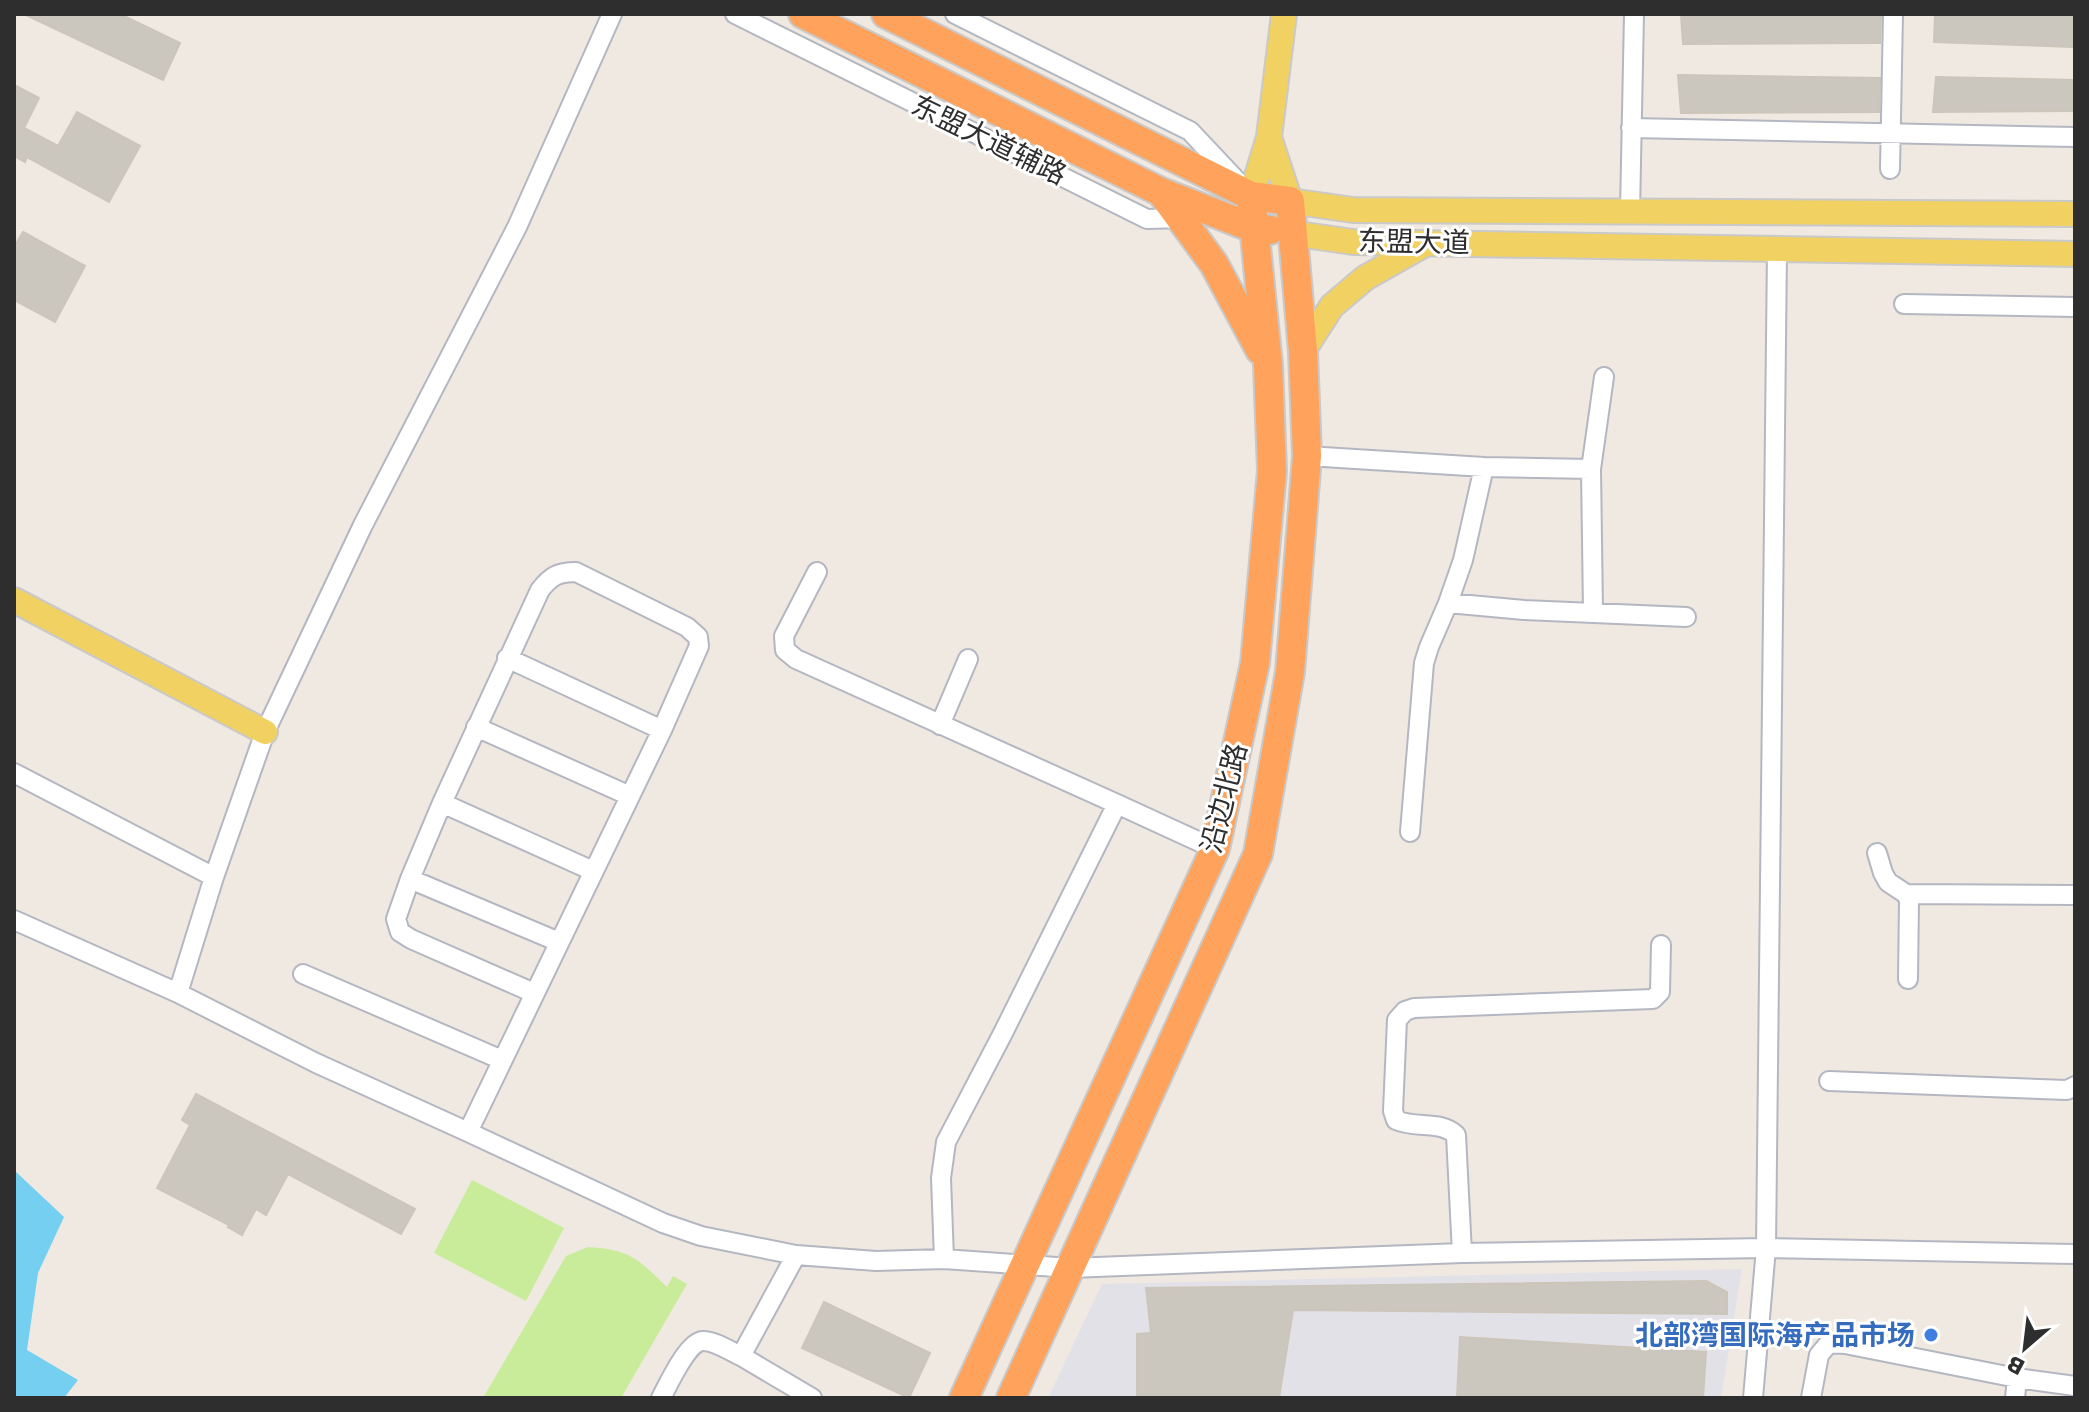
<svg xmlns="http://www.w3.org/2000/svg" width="2089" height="1412" viewBox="0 0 2089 1412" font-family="Rubik,'Noto Sans SC',sans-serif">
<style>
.industrial{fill:#e3e1e8}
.pitch{fill:#c9ec9a}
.water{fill:#75cff0}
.building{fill:#cbc7bf;stroke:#cbc5ba;stroke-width:2}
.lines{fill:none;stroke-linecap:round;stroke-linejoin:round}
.minor-casing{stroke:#b4b7c1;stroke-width:22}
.major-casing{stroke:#c9c9c9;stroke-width:28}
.highway-casing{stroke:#c9c9c9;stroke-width:32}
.minor{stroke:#fff;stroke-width:18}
.major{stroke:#f2d163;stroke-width:24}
.highway{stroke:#ffa35c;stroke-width:28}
.shop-dot{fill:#3f7fe0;stroke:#fff;stroke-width:3}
.labels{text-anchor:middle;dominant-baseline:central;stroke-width:6;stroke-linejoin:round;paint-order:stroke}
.street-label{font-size:28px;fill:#2e2e2e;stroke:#fff}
.shop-label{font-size:28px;font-weight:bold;fill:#366cbe;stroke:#fff;text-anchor:end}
</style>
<rect width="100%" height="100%" fill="#efe9e1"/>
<path class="industrial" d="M1742 1269 1721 1398H1048L1102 1284Z"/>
<path class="pitch" d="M472 1180 564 1228 526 1301 434 1253Z
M588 1247C631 1250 637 1258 667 1287L673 1276 687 1284 621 1398H483L566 1256Z"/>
<path class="water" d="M14 1170 64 1217 38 1273 27 1350 78 1380 64 1398H14Z"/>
<path class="building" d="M24 14H120L180 43 163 80Z
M1681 14H1881L1880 43 1683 44Z
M1935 14H2073L2072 47 1934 42Z
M1678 75 1880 78 1879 112 1681 113Z
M1936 77 2075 80V111L1933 112Z
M14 85 39 98 24 128 58 146 77 112 140 146 109 202 27 157 25 162 14 156Z
M23 232 85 266 55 322 14 300V247Z
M196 1094 415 1209 401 1234 288 1174 266 1215 256 1209 242 1235 228 1227 229 1225 157 1188 190 1125 182 1120Z
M1706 1281 1727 1292V1314L1293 1310 1279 1398H1137V1334L1151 1333 1146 1288Z
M824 1302 930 1353 909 1398 802 1348Z
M1460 1337 1706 1352 1703 1398H1457Z"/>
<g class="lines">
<g class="minor-casing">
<path id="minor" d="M735 14 1147 219 1184 218
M955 14 1190 131 1238 182
M1631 128 2075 137
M1890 169 1893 14
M1630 211 1634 14
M1904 304 2075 307
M1307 456 1484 467 1591 469
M1484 467 1463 560 1448 603 1524 610 1686 617
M817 572 784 636 785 650 796 659 1117 804 1003 1033 946 1142 941 1178 944 1259
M1593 611 1591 469 1604 377
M507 658 662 730
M940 725 968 659
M476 727 630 796
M14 773 214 877
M442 803 593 871
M1117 804 1215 849
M1410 832 1424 663 1429 647 1448 603
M1877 853 1883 873 1888 882 1906 894
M410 879 559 942
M14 920 178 993 316 1063 468 1132 663 1223 701 1236 796 1255 876 1261 944 1259 1070 1268 1462 1253 1766 1248 2075 1254
M303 974 502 1060
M1908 979 1909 900 1906 894 2075 895
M178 993 214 877 265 732 363 525 517 227 612 14
M1829 1081 2067 1090 2075 1086
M468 1132 662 730 699 646 698 637 687 627 576 572C558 572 551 576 540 590L442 803 410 879 396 919 400 932 411 939 534 993
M1462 1253 1456 1135C1440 1120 1416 1129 1396 1120L1393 1111 1397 1020 1405 1011 1414 1008 1653 999 1660 992 1661 945
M741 1356 812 1398
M661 1398C668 1385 688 1341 703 1341 715 1341 730 1351 741 1356L796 1255
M1753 1398 1766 1248 1777 249
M1811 1398 1819 1355 1829 1343 1845 1344 2017 1378 2075 1386
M2015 1398 2017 1378"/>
</g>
<g class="major-casing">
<path id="major" d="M1269 137 1284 14
M1251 196 1269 137 1290 201 1353 210 2075 214
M1291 233 1353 242 2075 254
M1303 351 1332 306 1365 278 1425 244
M14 600 265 732"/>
</g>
<g class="highway-casing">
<path id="highway" d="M803 14 1161 192 1253 228 1270 230
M886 14 1251 196 1290 201 1303 351 1307 456 1290 672 1258 854 1011 1398
M1161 192 1214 264 1260 350
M964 1398 1215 849 1255 663 1272 471 1268 365 1251 196"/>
</g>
<use href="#minor" class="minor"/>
<use href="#major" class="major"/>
<use href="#highway" class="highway"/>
</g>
<circle class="shop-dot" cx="1931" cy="1335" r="8"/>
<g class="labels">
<g class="street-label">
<text transform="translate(989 140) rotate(26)">东盟大道辅路</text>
<text transform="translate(1414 242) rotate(1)">东盟大道</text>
<text transform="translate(1224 798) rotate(-76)">沿边北路</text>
</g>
<g class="shop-label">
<text x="1915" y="1335">北部湾国际海产品市场</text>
</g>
</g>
<rect width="2089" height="1412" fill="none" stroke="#2e2e2e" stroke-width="32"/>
<g transform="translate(2025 1348) rotate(208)" stroke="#ffffff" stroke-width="6" paint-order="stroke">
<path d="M0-6L14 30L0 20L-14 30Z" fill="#2e2e2e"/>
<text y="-12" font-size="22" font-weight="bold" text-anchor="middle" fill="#2e2e2e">B</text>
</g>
</svg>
